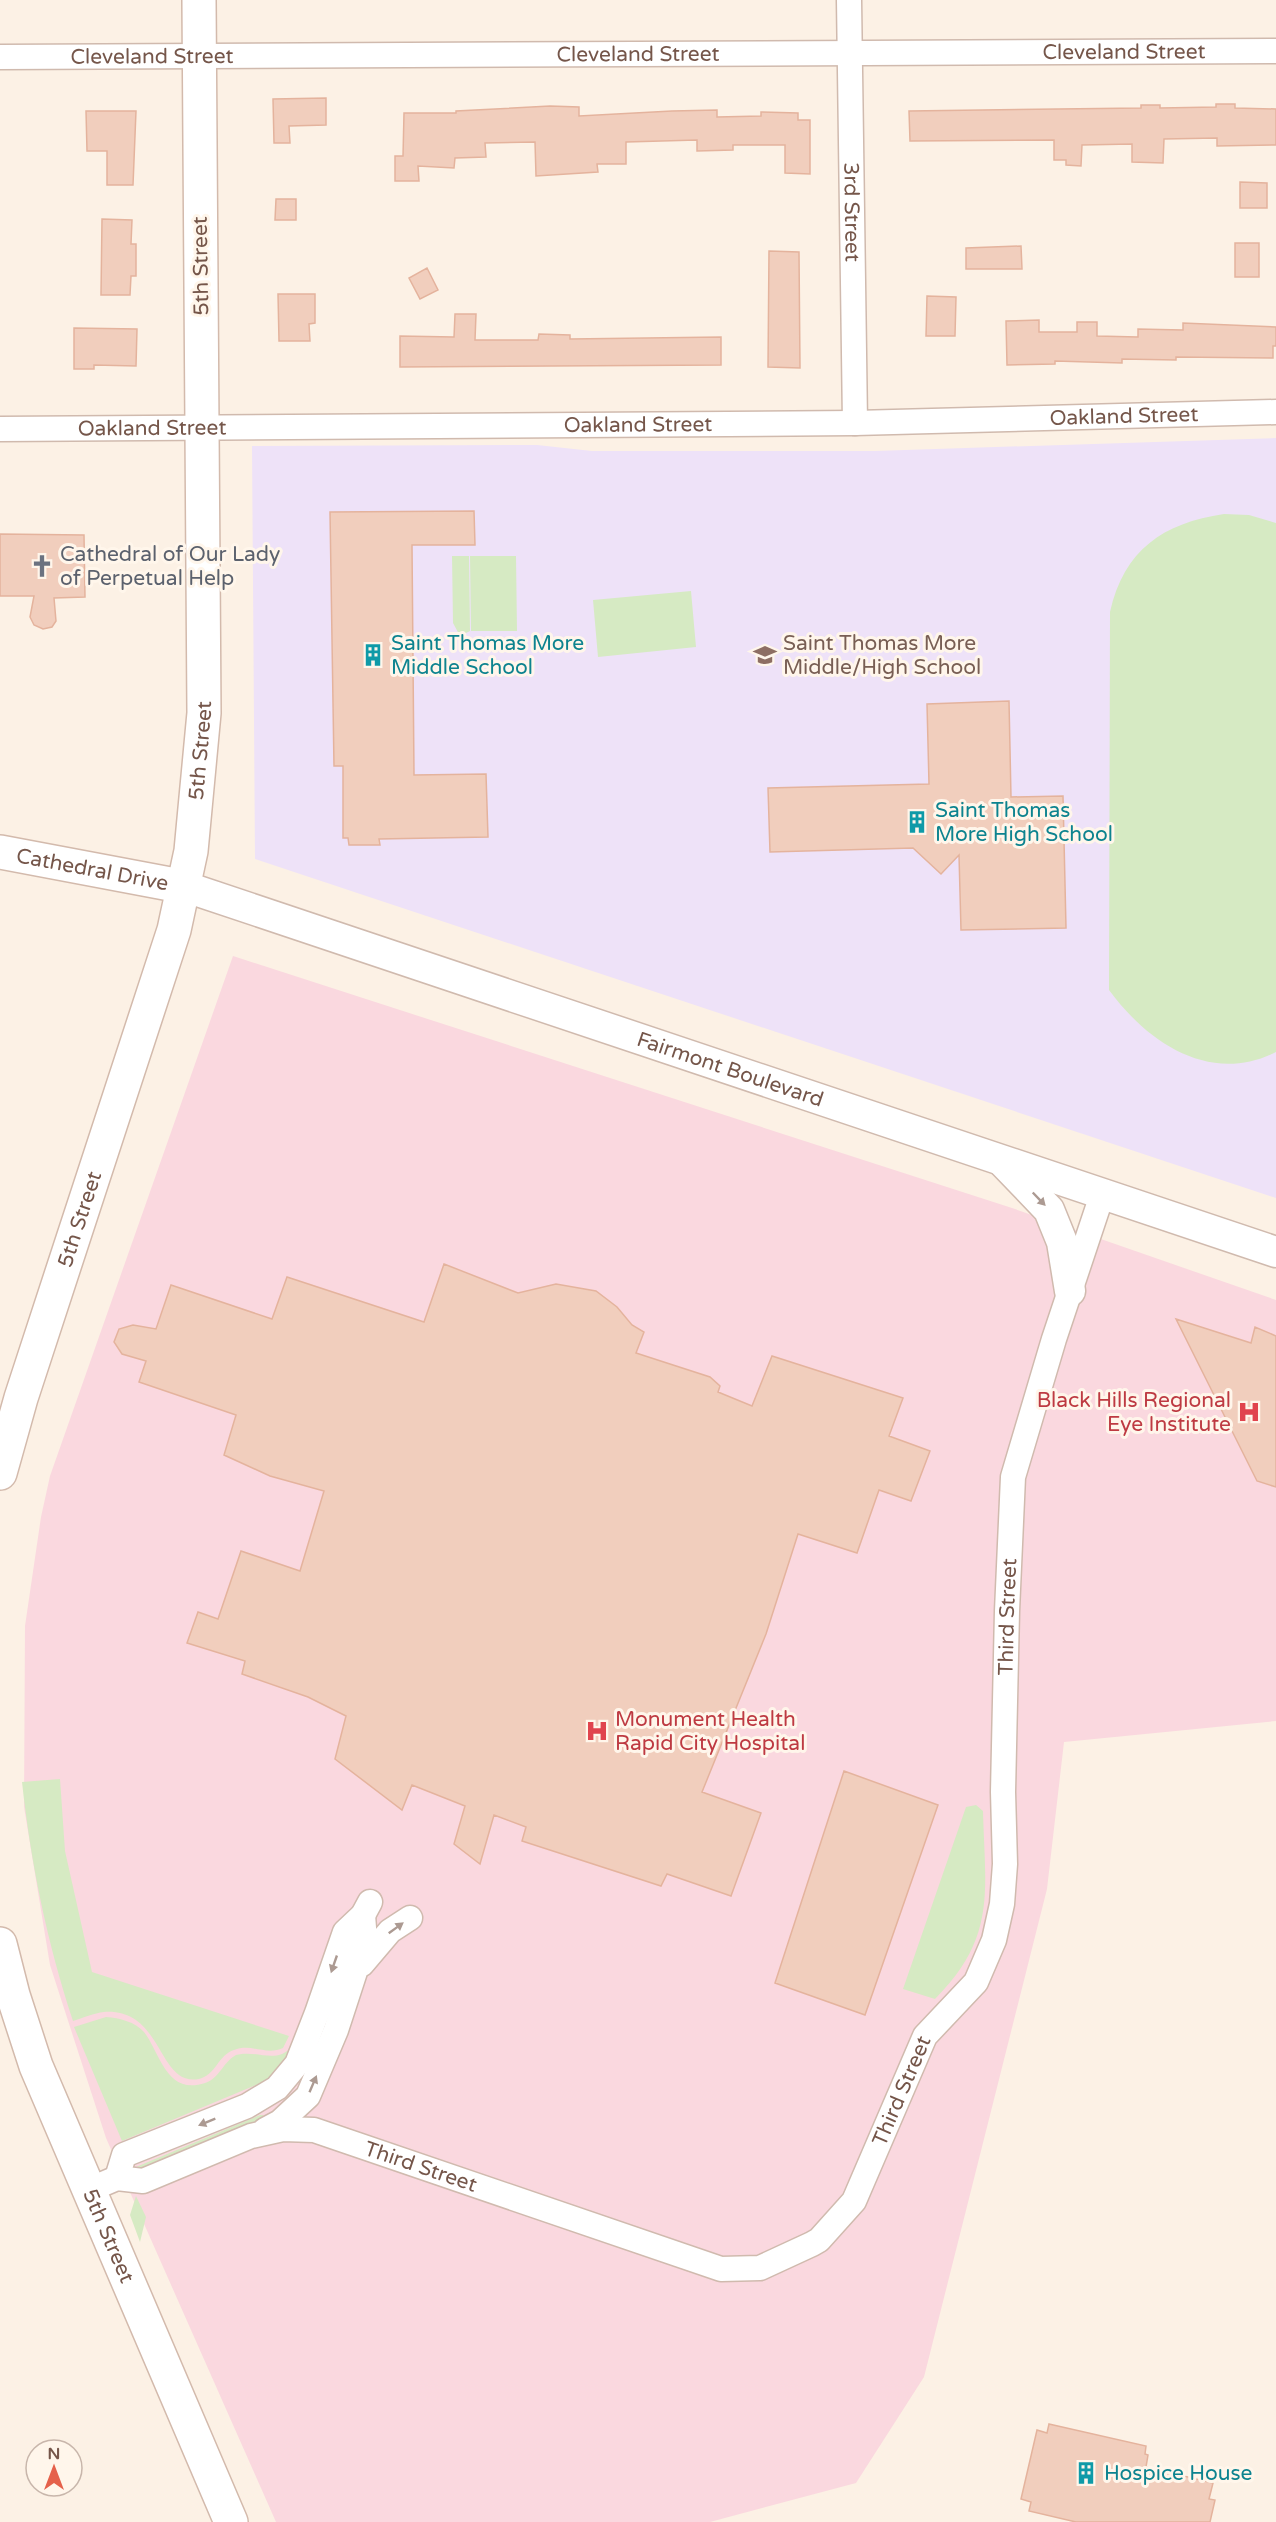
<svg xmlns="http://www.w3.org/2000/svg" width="1276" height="2522" viewBox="0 0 1276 2522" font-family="'Varela Round',sans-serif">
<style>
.education{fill:#eee2f8}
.medical{fill:#fad8df}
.green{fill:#d6eac3}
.building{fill:#f1cebd;stroke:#e4b39d;stroke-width:1.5}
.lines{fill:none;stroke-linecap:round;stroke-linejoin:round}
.minor-casing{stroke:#d0baae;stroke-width:27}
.tertiary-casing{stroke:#d0baae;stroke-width:33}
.secondary-casing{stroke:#d3baac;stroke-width:36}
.minor{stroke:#fff;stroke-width:24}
.tertiary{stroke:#fff;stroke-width:30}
.secondary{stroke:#fff;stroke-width:33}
.oneway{fill:#ac9a92}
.labels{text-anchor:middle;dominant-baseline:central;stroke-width:6;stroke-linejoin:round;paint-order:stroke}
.street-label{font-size:21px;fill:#75564a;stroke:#fff6eb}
.worship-label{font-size:21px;fill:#5b616d;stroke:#fff6eb;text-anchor:start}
.culture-label{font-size:21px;fill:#0d838f;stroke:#fff6eb;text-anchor:start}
.education-label{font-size:21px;fill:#785e54;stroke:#fff6eb;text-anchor:start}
.health-label{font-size:21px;fill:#be3a42;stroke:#fff6eb;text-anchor:end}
</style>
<rect width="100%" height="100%" fill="#fcf1e5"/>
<path class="education" d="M1276 438V1198L255 859 252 446 537 445 592 451H875Z"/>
<path class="medical" d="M233 956 1012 1208 1276 1300V1721L1064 1742 1047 1889 924 2377 856 2483 710 2522H276L106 2138 50 1965 24 1807 25 1626 41 1517 50 1476Z"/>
<path class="green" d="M1224 514 1249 515 1276 523V1052C1210 1085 1148 1043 1109 990L1110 612C1124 550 1163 523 1224 514Z
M452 556H469L470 631 460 636 453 623Z
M470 556H516L517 631H471Z
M691 591 696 647 598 657 593 600Z
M60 1779 65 1851 92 1972 289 2036 283 2048C266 2056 251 2043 234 2050 218 2055 216 2075 199 2079 157 2087 164 2008 104 2012 94 2013 83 2018 73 2021 47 1942 31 1865 22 1782Z
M976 1805 983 1811C985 1891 997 1937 935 1999L903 1989 966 1807Z
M106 2017C120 2018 135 2022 144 2032 160 2052 166 2096 205 2083 220 2078 223 2062 236 2055 257 2049 277 2066 293 2045L295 2048 268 2080 122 2141 74 2027Z
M260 2115H263L264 2120 136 2172V2167Z
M136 2196 146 2217 140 2242 130 2215Z"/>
<path class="building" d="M326 98V125L289 126 290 143H274L273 99Z
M1216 104H1235V108L1276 109V145L1217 146V138L1164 139 1163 163 1132 162V144L1082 145 1081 166 1066 165V160H1054V140L910 141 909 111 1141 108V105H1160V108L1216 107Z
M550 106 579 107V116L672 111 717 110V117L761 116V112L798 113V120H810V174L785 173V145H733V150L697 151V140L626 142V164H597L598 172 536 176 535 142 485 143 486 157 455 158 454 168 418 166 419 181H395V156H403L404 113H456V111Z
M86 111H136L133 185H107V151H87Z
M1240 182 1267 183V208H1240Z
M276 199H296V220H275Z
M102 219 132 220 131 244H136V276H131L130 295H101Z
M1235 243H1259V277H1235Z
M1021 246 1022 269H966V248Z
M769 251 799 252 800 368 768 367Z
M427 268 438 290 420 299 409 278Z
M278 294H315V323L309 324 310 341H279Z
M927 296 956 297 955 336H926Z
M455 314H476L475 340H538L539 334 570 335V339L721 337V365L400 367V336L454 337Z
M1039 320V332H1077V322H1097V336L1138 337V329L1183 330V323L1276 327V346H1273V358L1176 357V360L1122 359V363L1055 361V364L1007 365 1006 321Z
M74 328 137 329 136 366 94 365V369H74Z
M474 511 475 545H412L414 775 486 774 488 837 379 839 380 845H349L348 838H343V766H334L330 512Z
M0 534 84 535 85 597 54 598 56 621 52 627 43 629 34 625 30 617 34 596H0Z
M1009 701 1011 797 1063 796 1066 928 961 930 959 855 941 874 913 848 770 852 768 788 929 784 927 704Z
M444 1264 518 1293 556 1284 596 1291 617 1307 632 1325 644 1332 636 1353 710 1377 720 1386 718 1392 752 1406 772 1356 903 1398 889 1436 930 1451 911 1501 879 1490 857 1553 798 1534 766 1634 702 1792 761 1813 731 1896 667 1874 661 1886 522 1841 526 1827 494 1815 480 1864 454 1844 465 1806 412 1785 402 1810 335 1759 346 1716 308 1697 242 1674 245 1661 187 1643 198 1612 218 1619 241 1551 300 1571 324 1491 270 1476 224 1455 236 1415 139 1382 146 1361 122 1354 114 1342 119 1329 133 1325 156 1329 171 1285 272 1319 287 1277 424 1322Z
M1176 1319 1251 1343 1255 1327 1276 1336V1487L1257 1481Z
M844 1771 938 1805 865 2015 775 1983Z
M1049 2424 1146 2446 1145 2454 1148 2455 1146 2467 1213 2483 1209 2499 1215 2500 1210 2522H1076L1029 2511 1031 2502 1021 2499 1037 2430 1047 2433Z"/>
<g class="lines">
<g class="minor-casing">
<g id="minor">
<path id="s1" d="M849 0 855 423"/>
<path id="s2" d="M0 57 1276 51"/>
<path id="s3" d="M0 429 855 423 1276 412"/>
<path d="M362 1964 390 1931 410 1918"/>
<path d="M265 2130 280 2122 308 2096 336 2030 365 1941 363 1915"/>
<path d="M117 2178 124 2155 247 2106 277 2088 297 2064 317 2013 345 1932 363 1915 370 1902"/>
<path id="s4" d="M91 2189 117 2178 143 2181 251 2136 283 2129 314 2130 721 2269 760 2268 812 2244 819 2240 854 2201 925 2036 976 1982 994 1940 1002 1904 1005 1864 1003 1792 1007 1611 1013 1477 1054 1339 1103 1192"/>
</g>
</g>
<g class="tertiary-casing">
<g id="tertiary">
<path id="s5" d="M186 887 1276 1252"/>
<path d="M1002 1161 1049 1210 1062 1242 1070 1291"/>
</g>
</g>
<g class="secondary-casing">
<g id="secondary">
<path id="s6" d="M0 852 186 887"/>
<path id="s7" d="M0 1473 21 1398 174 930 191 851 204 713 199 0"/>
<path id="s8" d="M0 1944 13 1995 36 2066 231 2522"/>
</g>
</g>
<use href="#minor" class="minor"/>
<use href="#tertiary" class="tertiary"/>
<use href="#secondary" class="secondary"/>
</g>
<defs><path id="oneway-solid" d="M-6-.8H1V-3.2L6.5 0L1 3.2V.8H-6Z" transform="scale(1.5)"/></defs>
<g class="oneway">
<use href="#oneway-solid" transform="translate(1039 1199) rotate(46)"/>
<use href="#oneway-solid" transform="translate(396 1928) rotate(-36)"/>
<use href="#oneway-solid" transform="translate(334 1964) rotate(109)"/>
<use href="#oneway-solid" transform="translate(313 2084) rotate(-67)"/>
<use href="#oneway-solid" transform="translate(207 2122) rotate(158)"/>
</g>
<defs>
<g id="church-bare" transform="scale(1.8)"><path d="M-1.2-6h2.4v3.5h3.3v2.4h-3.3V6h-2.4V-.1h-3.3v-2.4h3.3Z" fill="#6b7280" stroke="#fff6eb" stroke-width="2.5" paint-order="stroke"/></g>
<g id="building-bare" transform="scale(1.8)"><path d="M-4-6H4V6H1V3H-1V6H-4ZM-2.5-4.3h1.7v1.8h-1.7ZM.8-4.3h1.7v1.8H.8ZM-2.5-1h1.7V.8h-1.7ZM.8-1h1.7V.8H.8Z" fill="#0f9aa8" stroke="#fff6eb" stroke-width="2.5" paint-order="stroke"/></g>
<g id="school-bare" transform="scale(1.8)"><path d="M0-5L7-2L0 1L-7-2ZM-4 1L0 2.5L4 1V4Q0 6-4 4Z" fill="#8d6e63" stroke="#fff6eb" stroke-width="2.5" paint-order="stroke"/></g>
<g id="hospital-bare" transform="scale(1.8)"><path d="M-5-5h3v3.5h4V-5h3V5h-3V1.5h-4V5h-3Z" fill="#e0444e" stroke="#fff6eb" stroke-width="2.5" paint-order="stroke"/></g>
</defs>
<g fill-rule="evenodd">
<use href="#church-bare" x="42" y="566"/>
<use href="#building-bare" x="373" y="655"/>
<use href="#school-bare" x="765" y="655"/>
<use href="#building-bare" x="917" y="822"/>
<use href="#hospital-bare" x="1249" y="1412"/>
<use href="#hospital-bare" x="597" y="1731"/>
<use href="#building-bare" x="1086" y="2473"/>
</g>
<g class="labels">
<g class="street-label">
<text stroke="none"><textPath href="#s2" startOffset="1124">Cleveland Street</textPath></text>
<text stroke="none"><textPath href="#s2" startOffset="638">Cleveland Street</textPath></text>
<text stroke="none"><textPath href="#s2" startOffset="152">Cleveland Street</textPath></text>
<text stroke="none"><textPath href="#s1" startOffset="212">3rd Street</textPath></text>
<text transform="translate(201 266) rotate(-91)">5th Street</text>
<text stroke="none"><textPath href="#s3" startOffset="1124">Oakland Street</textPath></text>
<text stroke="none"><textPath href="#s3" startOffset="638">Oakland Street</textPath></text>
<text stroke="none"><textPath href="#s3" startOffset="152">Oakland Street</textPath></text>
<text stroke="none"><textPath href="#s7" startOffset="752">5th Street</textPath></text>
<text stroke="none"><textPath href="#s6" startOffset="94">Cathedral Drive</textPath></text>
<text stroke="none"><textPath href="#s5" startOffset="574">Fairmont Boulevard</textPath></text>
<text stroke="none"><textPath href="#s7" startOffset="266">5th Street</textPath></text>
<text stroke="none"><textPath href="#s4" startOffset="1446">Third Street</textPath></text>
<text stroke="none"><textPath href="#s4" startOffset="942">Third Street</textPath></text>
<text stroke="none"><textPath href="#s4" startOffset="348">Third Street</textPath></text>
<text stroke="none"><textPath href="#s8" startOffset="312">5th Street</textPath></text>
</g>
<g class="worship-label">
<text x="60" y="554">Cathedral of Our Lady<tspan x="60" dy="24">of Perpetual Help</tspan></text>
</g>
<g class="culture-label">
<text x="391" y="643">Saint Thomas More<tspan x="391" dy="24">Middle School</tspan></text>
<text x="935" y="810">Saint Thomas<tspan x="935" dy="24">More High School</tspan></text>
<text x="1104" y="2473">Hospice House</text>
</g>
<g class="education-label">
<text x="783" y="643">Saint Thomas More<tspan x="783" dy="24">Middle/High School</tspan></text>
</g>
<g class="health-label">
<text x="1231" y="1400">Black Hills Regional<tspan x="1231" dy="24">Eye Institute</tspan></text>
<text x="615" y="1719" text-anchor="start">Monument Health<tspan x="615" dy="24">Rapid City Hospital</tspan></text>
</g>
</g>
<g transform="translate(54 2468)"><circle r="28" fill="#fff6eb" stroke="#c8b6ab" stroke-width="1.5"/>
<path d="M0-4.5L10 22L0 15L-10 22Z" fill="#e5614b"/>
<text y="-9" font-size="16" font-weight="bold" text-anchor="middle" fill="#75564a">N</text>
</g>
</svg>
